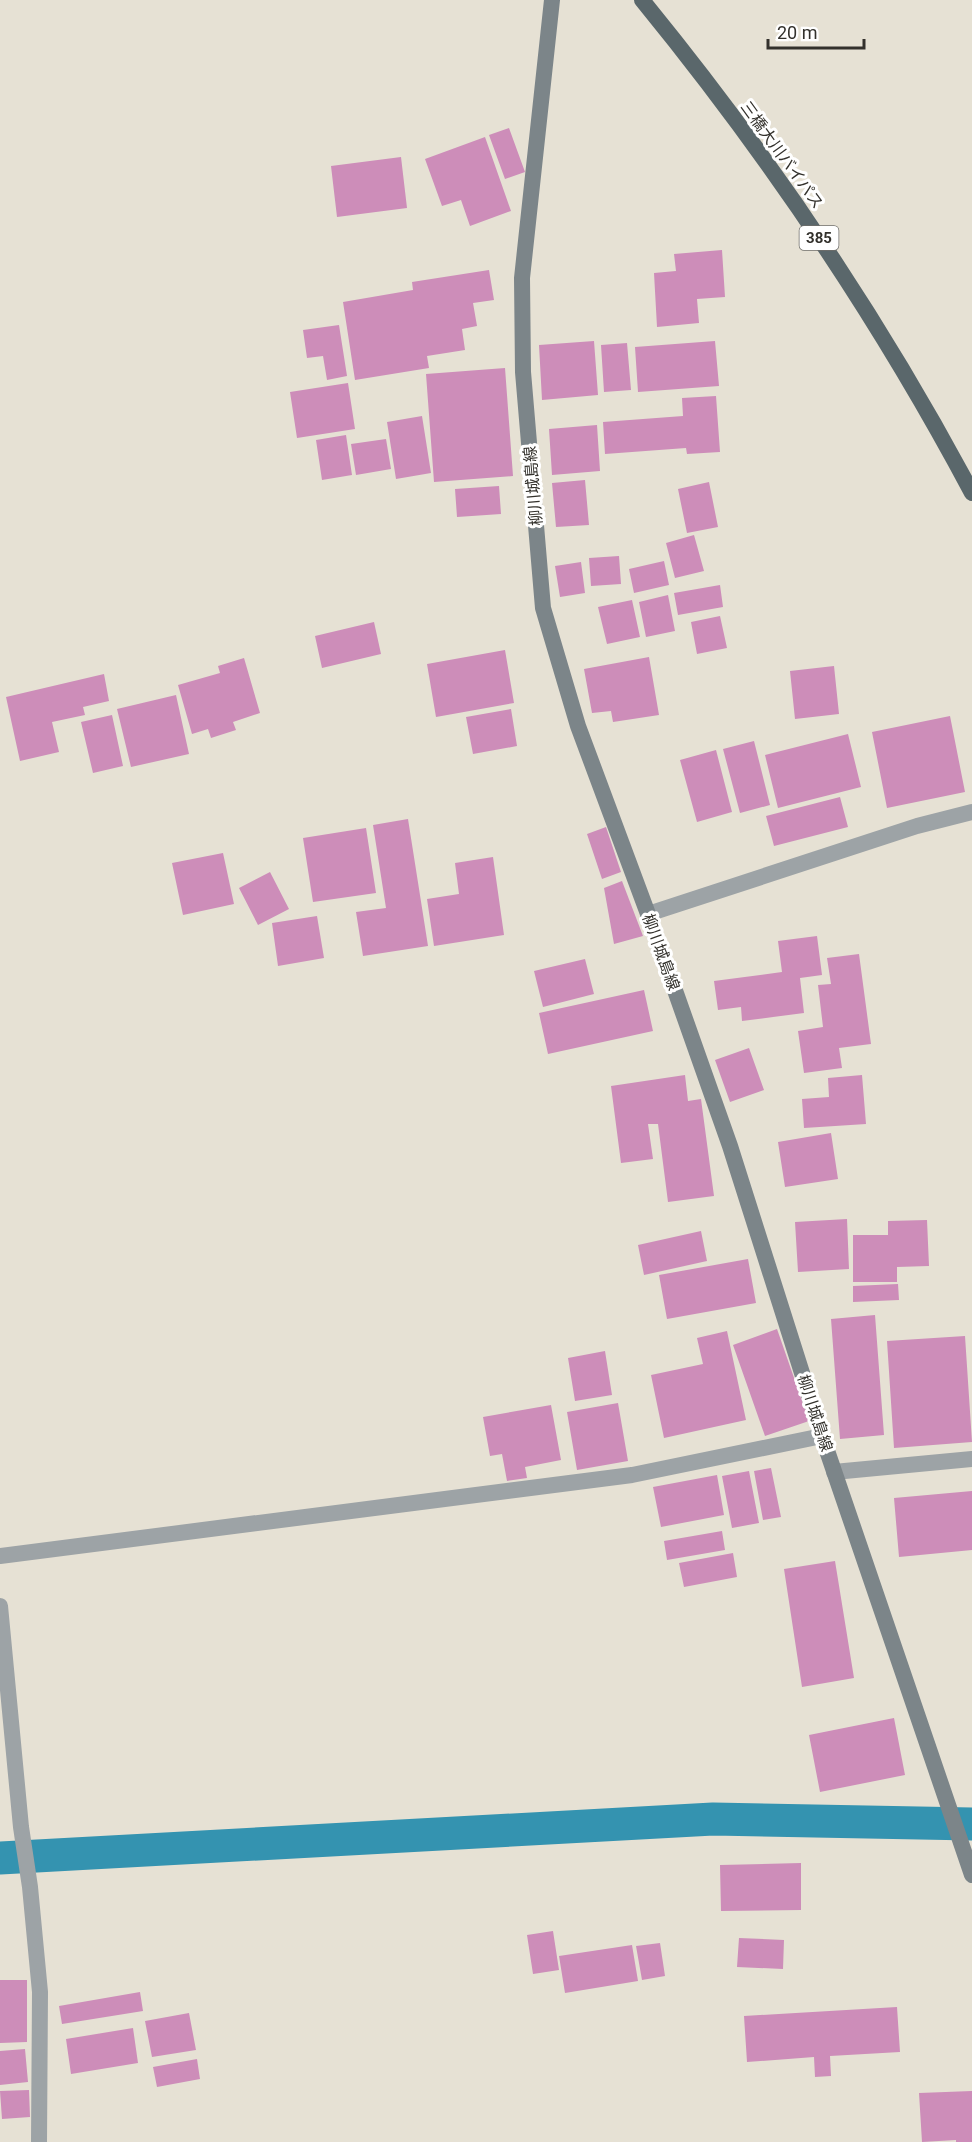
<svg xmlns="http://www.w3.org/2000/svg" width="972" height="2142" viewBox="0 0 972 2142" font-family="Roboto,'Noto Sans JP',sans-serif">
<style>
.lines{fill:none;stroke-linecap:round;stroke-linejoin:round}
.canal{stroke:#3493b0;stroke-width:33}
.building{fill:#cd8db9}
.minor{stroke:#9da3a6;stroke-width:16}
.secondary{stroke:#7c8589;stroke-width:16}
.trunk{stroke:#5a676b;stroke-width:16}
.labels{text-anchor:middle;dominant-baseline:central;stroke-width:6;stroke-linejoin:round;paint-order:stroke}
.shield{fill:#fff;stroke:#706f6b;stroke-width:1.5}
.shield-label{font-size:15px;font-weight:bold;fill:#33312c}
.street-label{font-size:16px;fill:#33312c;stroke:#fff}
</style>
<rect width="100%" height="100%" fill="#e6e1d4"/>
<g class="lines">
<path class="canal" d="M0 1858 713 1819 972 1824"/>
</g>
<path class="building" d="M509 128 525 172 505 179 489 135Z
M485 137 511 211 470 226 461 200 442 206 425 159Z
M401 157 407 208 337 217 331 166Z
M722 250 725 297 697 299 699 323 657 327 654 273 676 271 674 254Z
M489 270 494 300 473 303 477 326 462 329 465 350 427 356 429 368 355 380 343 302 413 290 412 282Z
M339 325 347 376 327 380 323 356 307 358 303 330Z
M594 341 598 395 542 400 539 345Z
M715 341 719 386 638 392 635 347Z
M627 343 631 390 604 392 601 345Z
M505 368 513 476 434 482 426 374Z
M348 383 355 429 297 438 290 392Z
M716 396 720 452 687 454 686 448 605 454 603 422 683 416 682 398Z
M422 416 431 473 396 479 387 422Z
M597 425 600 471 552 475 549 429Z
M346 435 352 475 322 480 316 440Z
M386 439 391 469 356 475 351 444Z
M585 480 589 525 556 527 552 483Z
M709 482 718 527 687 533 678 489Z
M499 486 501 514 457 517 455 489Z
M694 535 704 571 675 578 666 543Z
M619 556 621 584 591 586 589 558Z
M664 561 669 585 634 593 629 569Z
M581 562 585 593 560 597 555 566Z
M720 585 723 607 678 615 674 593Z
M668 595 675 631 646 637 639 602Z
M632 600 640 637 607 644 598 607Z
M720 616 727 648 697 654 691 622Z
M374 622 381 654 322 668 315 636Z
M505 650 514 703 436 717 427 664Z
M649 657 659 715 613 722 611 711 592 713 584 669Z
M244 658 260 713 233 722 236 730 211 738 208 729 192 734 178 685 220 673 218 666Z
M834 666 839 714 795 719 790 671Z
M104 674 109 701 83 707 85 715 52 722 59 752 20 761 6 697Z
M176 695 189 754 131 767 117 709Z
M511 709 517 746 473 754 466 717Z
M112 715 123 766 93 773 81 722Z
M950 716 965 792 887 808 872 732Z
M848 734 861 787 778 808 765 755Z
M754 741 770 805 740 813 723 749Z
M716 750 732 812 697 822 680 760Z
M840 797 848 827 774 846 766 816Z
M408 819 428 946 363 956 356 912 386 908 373 825Z
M606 827 621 872 602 879 587 834Z
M366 828 376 893 313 902 303 838Z
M223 853 234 904 183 915 172 863Z
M493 857 504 935 434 946 427 899 459 894 455 863Z
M270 872 289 909 258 925 239 888Z
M622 881 643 936 614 944 604 888Z
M317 916 324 958 278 966 272 923Z
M817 936 822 975 800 978 804 1013 742 1021 741 1007 718 1010 714 981 782 972 778 941Z
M859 954 871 1044 839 1048 842 1068 804 1073 798 1031 823 1027 818 985 831 984 827 958Z
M585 959 594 994 543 1007 534 971Z
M644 990 653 1031 548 1054 539 1013Z
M749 1048 764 1090 730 1102 715 1060Z
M685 1075 688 1101 701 1099 714 1196 668 1202 658 1124H648L653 1159 621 1163 611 1086Z
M862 1075 866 1124 804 1128 802 1099 829 1097 828 1078Z
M831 1133 838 1179 785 1187 778 1142Z
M847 1219 849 1269 798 1272 795 1222Z
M927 1220 929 1266 897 1267V1282H853V1235H888V1221Z
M701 1231 707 1261 644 1275 638 1245Z
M748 1259 756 1303 667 1319 659 1275Z
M898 1284 899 1300 853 1302V1286Z
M875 1315 884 1435 840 1439 831 1319Z
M777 1329 809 1421 765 1436 733 1345Z
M727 1331 746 1420 664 1438 651 1375 703 1364 697 1338Z
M965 1336 972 1442 894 1448 887 1341Z
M605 1351 612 1395 575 1401 568 1358Z
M618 1403 628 1461 577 1470 567 1412Z
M551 1405 561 1460 525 1467 527 1478 507 1481 502 1454 490 1456 483 1417Z
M771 1468 781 1517 763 1520 754 1471Z
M749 1471 759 1523 732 1528 722 1476Z
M717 1475 724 1515 661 1527 653 1487Z
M972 1491V1550L899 1557 894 1498Z
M722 1531 725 1550 667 1560 664 1541Z
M733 1553 737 1577 684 1587 679 1563Z
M835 1561 854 1678 802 1687 784 1569Z
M894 1718 905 1775 820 1792 809 1735Z
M801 1863V1910L721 1911 720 1865Z
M553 1931 559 1970 533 1974 527 1935Z
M739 1938 784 1940 783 1969 737 1967Z
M660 1943 665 1976 642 1980 636 1946Z
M632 1945 638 1981 565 1993 559 1956Z
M0 1980H27V2042L0 2043Z
M140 1992 143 2011 62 2024 59 2006Z
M897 2007 900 2052 830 2056 831 2076 815 2077 814 2057 747 2062 744 2016Z
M189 2013 196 2050 152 2057 145 2021Z
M133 2028 138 2063 71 2074 66 2039Z
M25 2049 28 2082 0 2085V2051Z
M197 2059 200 2079 157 2087 153 2067Z
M29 2090 30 2117 2 2119 0 2091Z
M972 2091V2142H956V2140L922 2142 919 2093Z"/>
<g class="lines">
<path class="minor" d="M648 914 917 826 972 812
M834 1472 972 1459
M0 1556 632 1475 822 1436
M0 1606 21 1827 30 1887 40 1992 39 2142"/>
<path class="secondary" d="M552 0 522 278 523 372 543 608 578 726 648 914 730 1146 822 1436 972 1875"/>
<path class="trunk" d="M642 0C767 153 879 318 972 493"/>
</g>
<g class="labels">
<rect class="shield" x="799.5" y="226" width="39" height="24" rx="4.5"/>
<g class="shield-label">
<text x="819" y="238">385</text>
</g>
<g class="street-label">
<text transform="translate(782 155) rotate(54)">三橋大川バイパス</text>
<text transform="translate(533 486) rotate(-95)">柳川城島線</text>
<text transform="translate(661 952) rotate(70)">柳川城島線</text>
<text transform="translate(815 1413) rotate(72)">柳川城島線</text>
</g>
</g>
<path d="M768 39v9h96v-9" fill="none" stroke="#33312c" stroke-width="3"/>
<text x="777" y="39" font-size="18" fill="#33312c" stroke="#ffffff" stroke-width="4.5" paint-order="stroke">20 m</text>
</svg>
